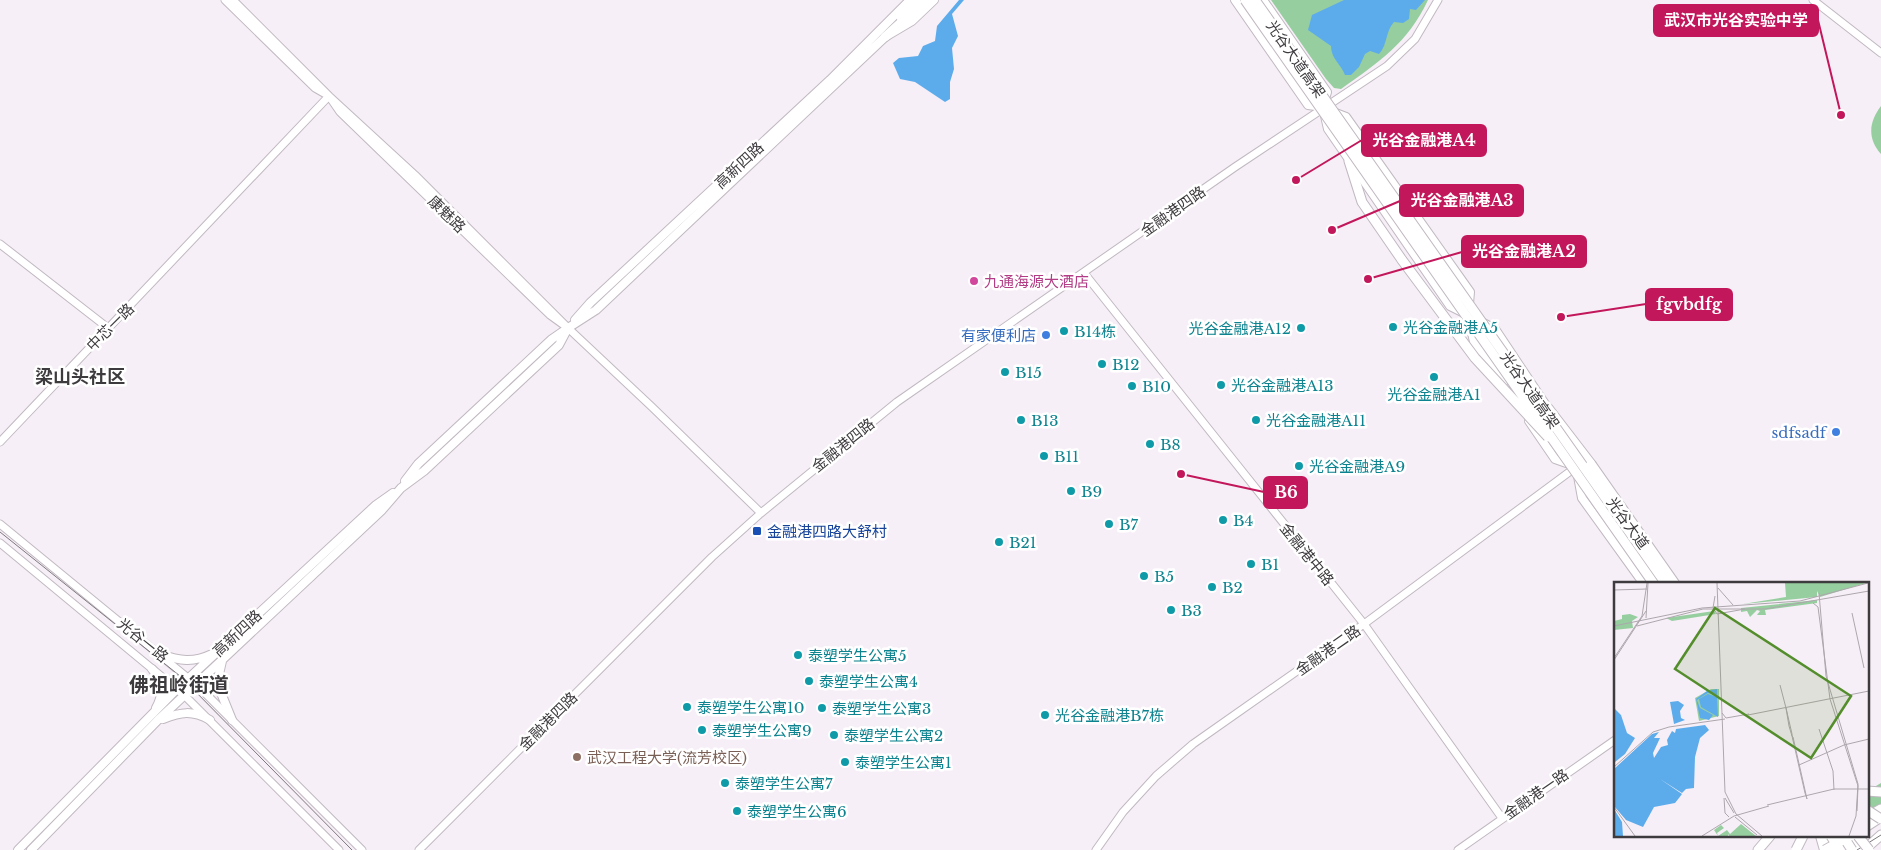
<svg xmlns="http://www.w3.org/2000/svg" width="1881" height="850" viewBox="0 0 1881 850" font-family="'Libre Baskerville','Noto Sans SC',serif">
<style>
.green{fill:#97cea0}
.water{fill:#5cacec}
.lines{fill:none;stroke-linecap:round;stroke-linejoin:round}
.secondary-casing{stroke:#c1b9c1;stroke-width:9}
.primary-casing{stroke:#c1b9c1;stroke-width:10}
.highway-casing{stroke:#c1b9c1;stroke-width:11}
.secondary{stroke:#fff;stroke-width:7}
.primary{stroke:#fff;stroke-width:8}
.highway{stroke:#fff;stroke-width:9}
.tram{stroke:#7d787d;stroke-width:1}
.highway-bridge-casing{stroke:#c1b9c1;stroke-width:11;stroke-linecap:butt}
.highway-bridge{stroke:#fff;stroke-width:9}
.hotel-dot{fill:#d1479c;stroke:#fff;stroke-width:2}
.culture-dot{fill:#0f9aa8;stroke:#fff;stroke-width:2}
.shop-dot{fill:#3f7fe0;stroke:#fff;stroke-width:2}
.transit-dot{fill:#1a4fb4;stroke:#fff;stroke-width:2}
.education-dot{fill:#8d6e63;stroke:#fff;stroke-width:2}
.labels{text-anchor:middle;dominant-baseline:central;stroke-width:5;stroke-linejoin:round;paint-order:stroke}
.street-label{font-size:15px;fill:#3e3b3e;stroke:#fff}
.hotel-label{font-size:15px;fill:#b23c85;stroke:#fff;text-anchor:start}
.culture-label{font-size:15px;fill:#0d838f;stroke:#fff;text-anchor:start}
.shop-label{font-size:15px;fill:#366cbe;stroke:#fff;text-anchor:end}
.transit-label{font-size:15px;fill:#164399;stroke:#fff;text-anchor:start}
.education-label{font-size:15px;fill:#785e54;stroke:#fff;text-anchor:start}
.quarter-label{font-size:18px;font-weight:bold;fill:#3e3b3e;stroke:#fff}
.district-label{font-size:20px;font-weight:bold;fill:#3e3b3e;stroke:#fff}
.inset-road{fill:none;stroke:#ada7ad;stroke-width:1}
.view{fill:#548e2c;fill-opacity:0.15;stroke:#548e2c;stroke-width:2.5}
.inset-edge{fill:none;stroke:#3e3b3e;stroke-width:2.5}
.leader{fill:none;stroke:#c2185b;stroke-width:2}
.callout-dot{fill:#c2185b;stroke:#fff;stroke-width:2}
.callout{fill:#c2185b;stroke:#c2185b;stroke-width:2}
.callout-label{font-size:16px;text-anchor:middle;font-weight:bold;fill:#fff}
</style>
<rect width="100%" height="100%" fill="#f7eff7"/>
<path class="green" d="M1271 0H1428C1408 43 1379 62 1341 89L1334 88 1326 79Z
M1881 106V154C1867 138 1869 122 1881 106Z
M1881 783V805L1867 814V784L1871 789Z"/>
<path class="water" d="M959 0H964L952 14 958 36 952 48 954 69 950 82V99L945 102 915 82 900 79 893 63 899 58 918 56 923 46 935 41 937 26Z
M1344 0H1425L1416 10 1410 9 1409 19 1403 23 1394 22C1385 32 1388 44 1379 54L1370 51 1365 54 1359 67 1351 75H1345C1341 64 1331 59 1331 46L1308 30 1312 15Z"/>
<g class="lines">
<g class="secondary-casing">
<path id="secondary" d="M225 0 315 88 329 96 233 0
M1813 0 1881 53
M329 96 415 175 568 328 550 315 340 112Z
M0 244 108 328
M1084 273 1364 624 1502 818
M568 328 652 407 761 513
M0 442 329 96
M0 524 200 688 362 850
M0 543 185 696 339 850
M419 850 712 557 761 513 897 402 1235 167 1387 66 1415 39 1438 0
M1096 850 1123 812 1156 776 1193 744 1364 624 1576 467
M1458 850 1615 740"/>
</g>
<g class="primary-casing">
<path id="primary" d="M1235 0 1308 105 1323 107
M1263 0 1327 92 1324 102
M901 18 918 0
M1333 112 1346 117 1470 292 1468 315 1495 329 1551 413
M1325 116 1328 129 1450 306 1468 315 1474 342 1503 383
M575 320 590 303 830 80 910 0
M1529 421 1555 459 1572 465
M1578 476 1582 498 1644 584
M405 481 418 464 552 339 565 330
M160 654C180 661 193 663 212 654
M222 661 217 683 232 720
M152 669C163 681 164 694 156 708
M163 719C181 712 192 710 210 720
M1820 836 1824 850
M1825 836 1835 850
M1852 836 1861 850
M18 850 177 689 376 505 393 493
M31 850 158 720 382 510 401 488 424 471 559 345 568 328 596 310 885 37 912 21 934 0"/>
</g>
<g class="highway-casing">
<path id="highway" d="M885 37 926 0
M1349 161 1362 202 1402 260
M1548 408 1591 464
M1867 791 1881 792
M1867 817 1881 809
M1867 826 1881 817
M1758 850 1770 836
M1864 850 1881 835"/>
</g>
<use href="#secondary" class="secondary"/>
<use href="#primary" class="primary"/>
<use href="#highway" class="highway"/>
<path class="tram" d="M0 532 180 676 352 850
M1857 850 1881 835"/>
<g class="highway-bridge-casing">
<path id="highway-bridge" d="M1245 0 1654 584
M1255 0 1666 584
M1402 260 1475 358 1548 437
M1591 464 1675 584
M1867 810 1881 819
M1831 836 1840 850
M1843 836 1852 850
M1858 836 1869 850
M1796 850 1803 836
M1825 850 1850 836"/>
</g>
<use href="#highway-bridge" class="highway-bridge"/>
</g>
<circle class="hotel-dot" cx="974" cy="281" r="5"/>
<g class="culture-dot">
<circle cx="1393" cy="327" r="5"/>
<circle cx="1301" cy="328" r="5"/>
<circle cx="1064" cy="331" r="5"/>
<circle cx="1102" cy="364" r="5"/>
<circle cx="1005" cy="372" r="5"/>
<circle cx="1434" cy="377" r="5"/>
<circle cx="1221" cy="385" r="5"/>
<circle cx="1132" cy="386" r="5"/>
<circle cx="1021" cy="420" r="5"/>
<circle cx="1256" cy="420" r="5"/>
<circle cx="1150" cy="444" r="5"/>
<circle cx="1044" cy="456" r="5"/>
<circle cx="1299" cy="466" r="5"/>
<circle cx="1071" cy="491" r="5"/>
<circle cx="1223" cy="520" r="5"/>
<circle cx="1109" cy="524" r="5"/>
<circle cx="999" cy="542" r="5"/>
<circle cx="1251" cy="564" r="5"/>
<circle cx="1144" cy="576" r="5"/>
<circle cx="1212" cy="587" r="5"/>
<circle cx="1171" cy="610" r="5"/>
<circle cx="798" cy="655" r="5"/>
<circle cx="809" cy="681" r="5"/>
<circle cx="687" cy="707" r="5"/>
<circle cx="822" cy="708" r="5"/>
<circle cx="1045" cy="715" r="5"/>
<circle cx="702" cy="730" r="5"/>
<circle cx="834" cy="735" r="5"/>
<circle cx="845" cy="762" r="5"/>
<circle cx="725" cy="783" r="5"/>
<circle cx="737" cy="811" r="5"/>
</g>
<g class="shop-dot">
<circle cx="1046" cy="335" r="5"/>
<circle cx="1836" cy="432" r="5"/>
</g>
<rect class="transit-dot" x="752" y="526" width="10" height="10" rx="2.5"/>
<circle class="education-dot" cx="577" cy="757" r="5"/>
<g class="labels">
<g class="street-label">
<text transform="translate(1296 59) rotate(55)">光谷大道高架</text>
<text transform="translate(739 165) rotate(-43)">高新四路</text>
<text transform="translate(1173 211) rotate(-35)">金融港四路</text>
<text transform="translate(447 214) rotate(44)">康魅路</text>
<text transform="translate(110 327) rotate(-45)">中芯一路</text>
<text transform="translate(1530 390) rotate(55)">光谷大道高架</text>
<text transform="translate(843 445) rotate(-39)">金融港四路</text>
<text transform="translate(1628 523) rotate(54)">光谷大道</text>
<text transform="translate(1307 554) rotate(51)">金融港中路</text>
<text transform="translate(237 633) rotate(-43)">高新四路</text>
<text transform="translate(143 640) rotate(39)">光谷一路</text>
<text transform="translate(1328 650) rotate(-35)">金融港二路</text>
<text transform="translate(548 721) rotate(-45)">金融港四路</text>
<text transform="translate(1536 794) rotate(-35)">金融港一路</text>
</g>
<g class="hotel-label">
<text x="984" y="281">九通海源大酒店</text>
</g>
<g class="culture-label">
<text x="1403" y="327">光谷金融港A5</text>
<text x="1291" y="328" text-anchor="end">光谷金融港A12</text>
<text x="1074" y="331">B14栋</text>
<text x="1112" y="364">B12</text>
<text x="1015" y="372">B15</text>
<text x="1231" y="385">光谷金融港A13</text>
<text x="1142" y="386">B10</text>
<text x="1434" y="394" text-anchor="middle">光谷金融港A1</text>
<text x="1031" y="420">B13</text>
<text x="1266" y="420">光谷金融港A11</text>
<text x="1160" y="444">B8</text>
<text x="1054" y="456">B11</text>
<text x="1309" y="466">光谷金融港A9</text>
<text x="1081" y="491">B9</text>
<text x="1233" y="520">B4</text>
<text x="1119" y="524">B7</text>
<text x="1009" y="542">B21</text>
<text x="1261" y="564">B1</text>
<text x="1154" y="576">B5</text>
<text x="1222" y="587">B2</text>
<text x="1181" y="610">B3</text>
<text x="808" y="655">泰塑学生公寓5</text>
<text x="819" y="681">泰塑学生公寓4</text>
<text x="697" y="707">泰塑学生公寓10</text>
<text x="832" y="708">泰塑学生公寓3</text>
<text x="1055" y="715">光谷金融港B7栋</text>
<text x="712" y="730">泰塑学生公寓9</text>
<text x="844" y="735">泰塑学生公寓2</text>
<text x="855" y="762">泰塑学生公寓1</text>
<text x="735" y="783">泰塑学生公寓7</text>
<text x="747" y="811">泰塑学生公寓6</text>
</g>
<g class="shop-label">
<text x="1036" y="335">有家便利店</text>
<text x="1826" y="432">sdfsadf</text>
</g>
<g class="transit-label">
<text x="767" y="531">金融港四路大舒村</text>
</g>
<g class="education-label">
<text x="587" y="757">武汉工程大学(流芳校区)</text>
</g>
<g class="quarter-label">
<text x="80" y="377">梁山头社区</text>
</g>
<g class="district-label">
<text x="179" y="685">佛祖岭街道</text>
</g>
</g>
<g transform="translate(1614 582)">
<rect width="255" height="255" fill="#f7eff7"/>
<path d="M171 1H252L206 15 203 9V15L129 22 172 15ZM203 18V21L151 28 152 33H143L146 29 143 28 136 35 133 29 127 30V26ZM100 29 102 32 58 39 52 36ZM16 32 24 35 18 39 19 46 0 48V39L8 37V33ZM97 107H105V134L85 139 81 116ZM127 242 142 254H115L114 252V254H104L100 248 107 243 110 246 103 251 104 254 113 248 116 252Z" fill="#97cea0"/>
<path d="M103 107V113L94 111 83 118 86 126 99 133 95 138 86 136 82 117 93 109ZM94 112 103 115 104 135 87 125 85 117ZM64 119 70 123 66 129 67 136 71 138 60 142 56 120ZM1 127 7 133 13 151 21 156 11 172 1 180ZM91 143 95 148 86 156 81 175 80 206 72 207 68 211 46 197 68 212 65 216 61 221 40 225 29 245 12 238 0 224V187L38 152 45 150 40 156H46L39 171 40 176 47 165 54 163 53 158 58 149 61 151 62 147ZM0 227 8 240 9 254H0Z" fill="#5cacec"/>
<path class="inset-road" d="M103 1 111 210 122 232 148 254M104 6 119 23M0 8 33 7M205 11 212 94 244 202 242 234 235 254M101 14 99 26 103 32 131 27M199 21 204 25 216 117 244 204 243 229M238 31 250 86M32 36 34 1M0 44 88 26 186 19 254 1M23 44 89 27H151L255 9M0 76 28 34 33 1M0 78 32 29M166 103 172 126M172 126 178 152V154L175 144ZM108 131 112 136 135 132M134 133 255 109M205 147 219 189 220 208M178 154 179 155 193 217 191 211ZM185 183 230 163 255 157M0 185 39 150 55 145 111 137M110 216 111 231 115 235M111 216 120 231M153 223 220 207H255M0 225 21 254M121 235 143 253M88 254 120 234 155 224"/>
<path class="view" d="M101 26 237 114 197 176 61 87Z"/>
<rect width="255" height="255" class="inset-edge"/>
</g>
<path class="leader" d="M1841 115L1818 20M1296 180L1362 140M1332 230L1400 201M1368 279L1462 252M1561 317L1646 304M1181 474L1264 492"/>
<g class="callout-dot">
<circle cx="1841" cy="115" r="5"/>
<circle cx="1296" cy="180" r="5"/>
<circle cx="1332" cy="230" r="5"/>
<circle cx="1368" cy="279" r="5"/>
<circle cx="1561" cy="317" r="5"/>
<circle cx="1181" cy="474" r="5"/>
</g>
<g class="callout">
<rect x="1654" y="5" width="164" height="31" rx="5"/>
<rect x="1362" y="125" width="124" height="31" rx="5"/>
<rect x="1400" y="185" width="123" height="31" rx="5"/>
<rect x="1462" y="236" width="124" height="31" rx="5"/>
<rect x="1646" y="289" width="86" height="31" rx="5"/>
<rect x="1264" y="477" width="43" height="31" rx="5"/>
</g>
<g class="callout-label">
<text x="1736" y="26">武汉市光谷实验中学</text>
<text x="1424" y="146">光谷金融港A4</text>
<text x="1462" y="206">光谷金融港A3</text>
<text x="1524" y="257">光谷金融港A2</text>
<text x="1689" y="310">fgvbdfg</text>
<text x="1286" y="498">B6</text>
</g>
</svg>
